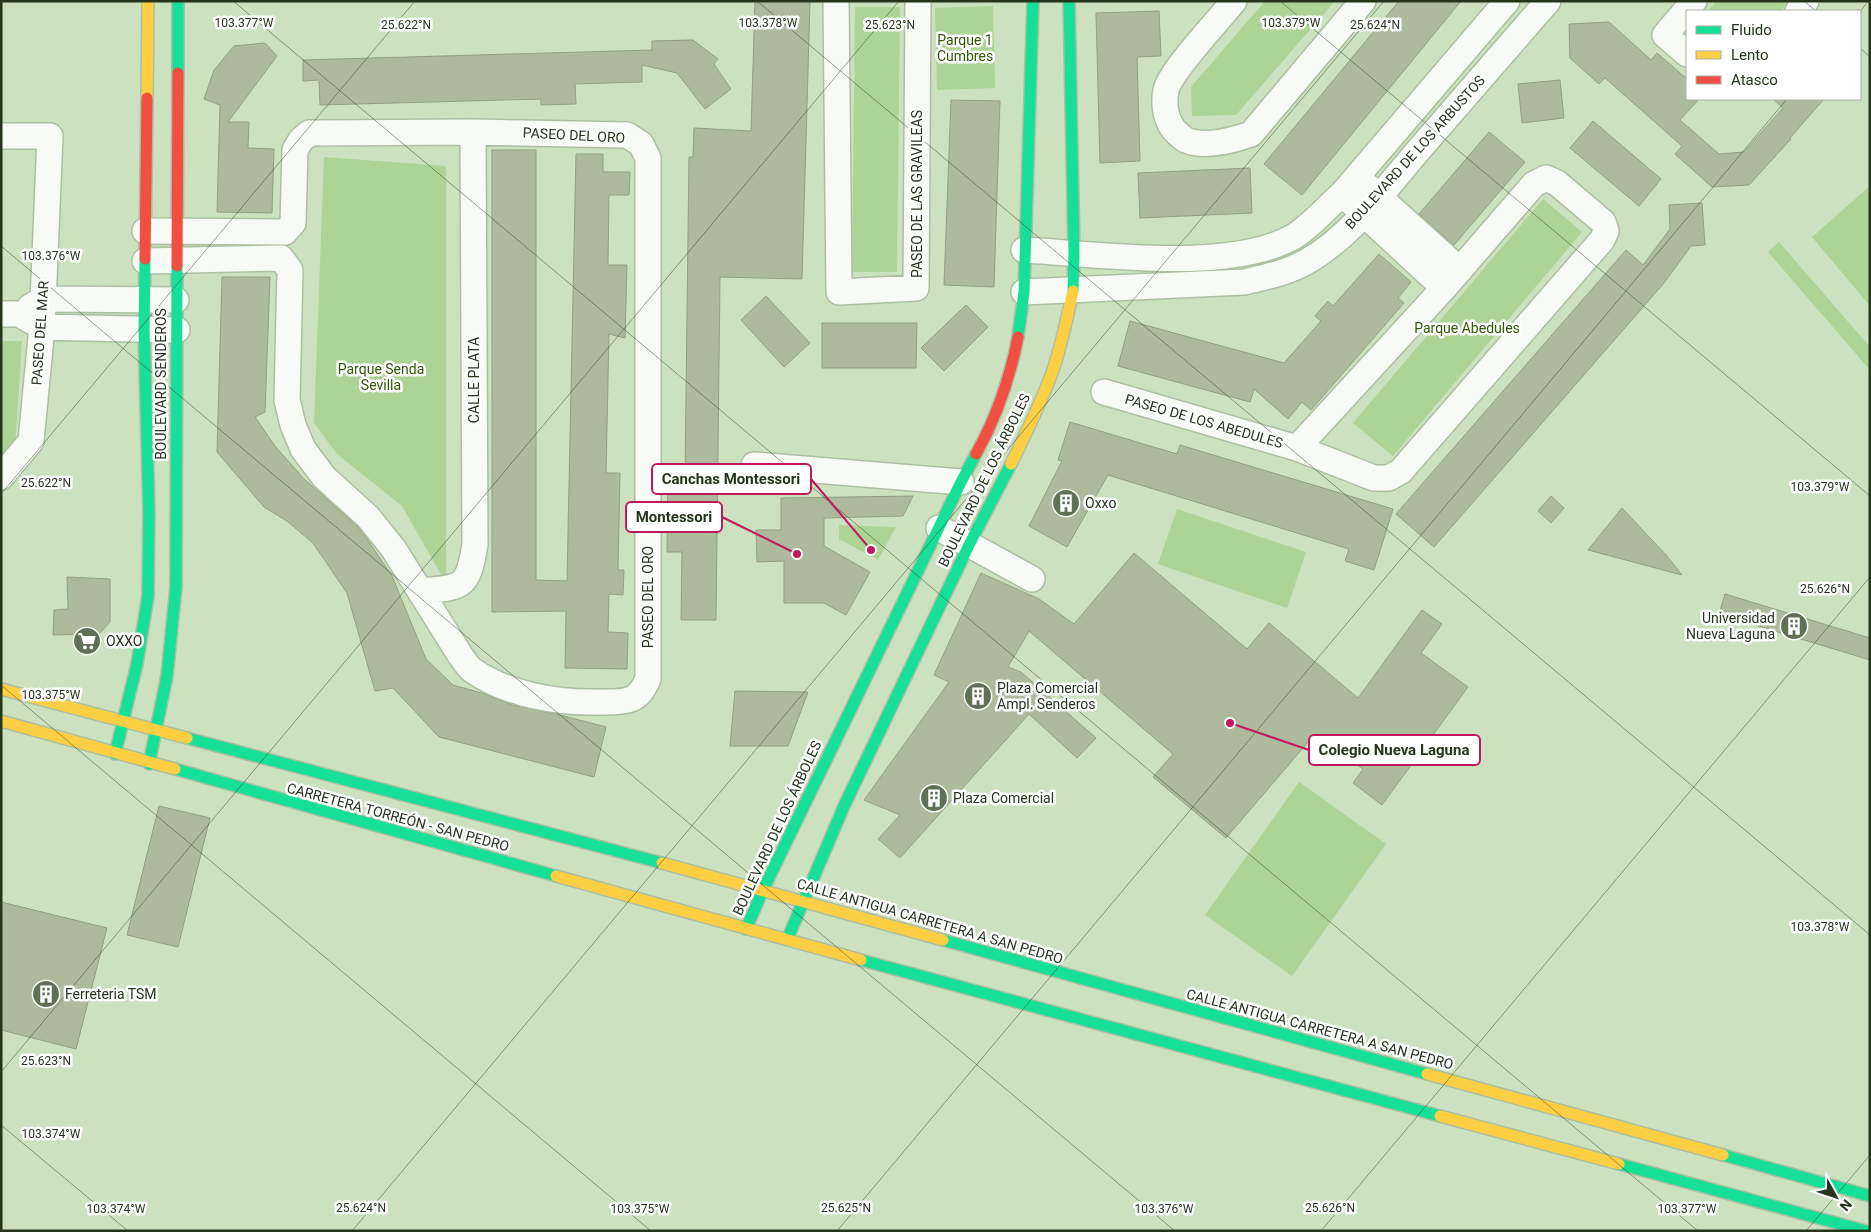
<svg xmlns="http://www.w3.org/2000/svg" width="1871" height="1232" viewBox="0 0 1871 1232" font-family="Roboto,sans-serif">
<style>
.green{fill:#add496}
.building{fill:#aeba9d;stroke:#939f82}
.lines{fill:none;stroke-linecap:round;stroke-linejoin:round}
.street-casing{stroke:#adbfa3;stroke-width:28}
.fast-casing{stroke:#adbfa3;stroke-width:14}
.slow-casing{stroke:#adbfa3;stroke-width:14}
.jam-casing{stroke:#adbfa3;stroke-width:14}
.street{stroke:#f7faf5;stroke-width:25}
.fast{stroke:#16e098;stroke-width:11}
.slow{stroke:#ffcf43;stroke-width:11}
.jam{stroke:#f24e42;stroke-width:11}
.ticks{fill:none;stroke:#25351c;stroke-width:1;stroke-opacity:0.45}
.labels{text-anchor:middle;dominant-baseline:central;stroke-width:5;stroke-linejoin:round;paint-order:stroke}
.park-label{font-size:14px;fill:#2d5903;stroke:#fff}
.street-label{font-size:14px;fill:#25351c;stroke:#fff}
.poi-label{font-size:14px;fill:#25351c;stroke:#fff;text-anchor:start}
.ticks-label{font-size:12px;text-anchor:middle;fill:#25351c;stroke:#fff;stroke-width:5;stroke-linejoin:round;paint-order:stroke}
.leader{fill:none;stroke:#c2185b;stroke-width:2}
.callout-dot{fill:#c2185b;stroke:#fff;stroke-width:2}
.callout{fill:#fff;stroke:#c2185b;stroke-width:2}
.callout-label{font-size:15px;text-anchor:middle;font-weight:bold;fill:#25351c}
</style>
<rect width="100%" height="100%" fill="#cbe1bf"/>
<path class="green" d="M1265 1H1335L1236 115 1192 116 1191 87Z
M1716 1H1790L1781 11H1708Z
M993 6 995 88 937 90 935 8Z
M855 7H900L897 272H852Z
M324 157 446 166V583L402 506 337 454 314 423Z
M1870 186V306L1812 237Z
M1543 199 1582 232 1393 456 1353 423Z
M1779 242 1870 347V370L1768 252Z
M1 341H22L15 446 1 457Z
M1177 509 1306 552 1287 608 1158 564Z
M839 525 896 527 878 560 839 539Z
M1299 782 1386 844 1292 976 1205 915Z"/>
<path class="building" d="M755 1H810L802 279 720 277 716 620H681L682 552H667L668 475H685L689 157H693L694 128 751 131Z
M1399 1H1461L1302 195 1264 164Z
M1159 11 1161 56 1137 57 1140 161 1100 163 1096 13Z
M1609 22 1651 60 1657 53 1687 79V99H1699L1680 120 1719 154 1744 152 1783 108 1773 99H1824L1790 138 1791 139 1749 185 1712 187 1675 154 1682 146 1605 78 1599 84 1570 58 1569 24Z
M693 40 718 59 714 64 731 89 705 109 677 73 642 65V82L575 84 576 104 541 105V99L320 105 319 80 303 81V60L652 50V41Z
M265 43 277 56 228 122H249L248 148 274 149 272 213 217 212 220 105 204 99 214 70 234 46Z
M1560 80 1564 118 1522 123 1518 84Z
M951 100 1000 101 994 287 944 285Z
M1593 121 1661 179 1639 206 1570 148Z
M1489 132 1525 162 1454 245 1419 214Z
M492 150H536V580L567 581 576 154H603V172H630L629 195H609L608 265H627L625 338 609 334 606 473H620L618 570H624L623 595 609 594 608 632 628 633 627 669 565 668 566 611 492 612Z
M1250 168 1252 213 1140 218 1138 173Z
M1702 203 1705 245 1691 246 1664 283 1434 547 1396 514 1626 250 1643 265 1670 229 1669 205Z
M1379 254 1411 282 1398 298 1404 303 1311 410 1302 402 1288 419 1254 389 1250 402 1118 366 1130 321 1284 363 1321 321 1315 316 1328 301 1333 306Z
M222 277H270L265 412 255 417 275 446 303 478 358 527 367 539 392 576 426 659 453 685 485 694 512 705 560 715 606 727 594 777 439 737 393 688 375 691 347 593 313 543 287 521 264 507 217 452Z
M766 296 810 343 784 367 741 320Z
M966 305 988 327 944 371 921 348Z
M822 323H917L916 368H822Z
M1070 422 1177 454 1180 445 1393 509 1374 570 1345 561 1349 549 1108 475 1067 547 1029 526 1062 461 1058 460Z
M913 496 903 516 824 518V546L870 572 846 615 824 603H784V561L757 562 756 530H781V498Z
M1551 496 1564 508 1551 523 1538 511Z
M1622 508 1666 555 1682 575 1588 550Z
M1134 553 1247 649 1269 623 1358 698 1422 610 1442 624 1421 653 1468 687 1382 805 1353 783 1363 769 1315 734 1226 838 1153 777 1173 754 1029 631 1008 667 1021 672 1096 738 1077 758 1029 714 900 858 878 839 900 815 864 800 949 682 934 675 981 573 1039 599 1074 624Z
M67 577 110 579V622L99 634 53 635 54 610 68 609Z
M1725 594 1870 638V660L1719 614Z
M735 691 808 692 788 746H730Z
M159 806 210 818 178 947 127 935Z
M1 902 107 928 76 1049 1 1030Z"/>
<g class="lines">
<g class="street-casing">
<path id="street" d="M836 1 839 292 916 288 918 1
M1234 1C1219 20 1171 70 1166 90 1163 105 1166 123 1177 133 1180 135 1183 139 1186 140 1204 148 1234 140 1251 134L1363 1
M1798 11 1806 1
M1687 54 1665 35 1694 1
M1 136H50L42 327 31 441 1 477
M1367 186 1460 270
M1351 202 1444 288
M1024 250C1098 254 1228 273 1293 237 1311 226 1326 208 1342 194L1507 1
M145 261 281 258 290 270 287 400 293 425 303 449 324 477 368 517 393 548 460 655C464 660 467 666 472 670 506 694 556 703 597 702 607 702 621 703 631 699 640 696 644 687 648 679V158L641 144 627 135 473 132 309 133 301 140 295 150 293 223 285 232 145 231
M1024 292 1244 282C1266 277 1286 273 1306 262 1349 238 1384 191 1416 153 1460 103 1504 52 1548 1
M30 307 43 299 176 300
M1 314H19L42 327 177 330
M1104 392 1297 448 1374 478H1389L1401 471 1602 240 1606 231 1603 222 1557 183 1546 178 1534 184 1444 288 1297 448
M754 465 961 482
M939 528 1032 579
M421 591C463 587 468 589 475 544L473 132"/>
</g>
<g class="fast-casing">
<path id="fast" d="M1069 1 1074 253 1073 291
M178 73V1
M1018 337 1024 292 1033 1
M187 738 662 863
M115 754 137 664 148 596 149 513 144 330 145 259
M149 764 167 676 176 587 177 266
M175 769 556 876
M746 929 763 890 961 482 976 454
M787 940 844 806 969 545 1011 464
M943 940 1427 1074
M861 960 1440 1116
M1723 1155 1870 1196
M1619 1164 1866 1231"/>
</g>
<g class="slow-casing">
<path id="slow" d="M147 98 148 1
M1011 464C1026 434 1040 404 1052 373 1061 347 1067 319 1073 291
M1 689 187 738
M1 721 175 769
M662 863 943 940
M556 876 861 960
M1427 1074 1723 1155
M1440 1116 1619 1164"/>
</g>
<g class="jam-casing">
<path id="jam" d="M145 259 147 98
M177 266 178 73
M976 454C996 418 1010 378 1018 337"/>
</g>
<use href="#street" class="street"/>
<use href="#fast" class="fast"/>
<use href="#slow" class="slow"/>
<use href="#jam" class="jam"/>
</g>
<path class="ticks" d="M233 1 1698 1231M757 1 1870 935M1280 1 1870 496M1804 1 1816 11M1860 12 1868 1M1860 48 1870 57M1 246 1175 1231M1 494 415 1M1 685 651 1231M1 1072 899 1M1 1125 128 1231M352 1231 1384 1M837 1231 1787 99M1321 1231 1870 577M1806 1231 1870 1155"/>
<defs>
<g id="building-disc" transform="scale(1.4375)"><circle r="9.5" fill="#5f7155" stroke="#fff"/><path d="M-4-6H4V6H1V3H-1V6H-4ZM-2.5-4.3h1.7v1.8h-1.7ZM.8-4.3h1.7v1.8H.8ZM-2.5-1h1.7V.8h-1.7ZM.8-1h1.7V.8H.8Z" fill="#fff"/></g>
<g id="supermarket-disc" transform="scale(1.4375)"><circle r="9.5" fill="#5f7155" stroke="#fff"/><path d="M-6-5.5h2.5l.6 2H6L4.5 2H-2.5L-4.4-4H-6ZM-1.5 3.2a1.3 1.3 0 1 0 .1 0ZM3 3.2a1.3 1.3 0 1 0 .1 0Z" fill="#fff"/></g>
</defs>
<g fill-rule="evenodd">
<use href="#building-disc" x="1066" y="503"/>
<use href="#building-disc" x="1794" y="626"/>
<use href="#supermarket-disc" x="87" y="641"/>
<use href="#building-disc" x="978" y="696"/>
<use href="#building-disc" x="934" y="798"/>
<use href="#building-disc" x="46" y="994"/>
</g>
<g class="labels">
<g class="park-label">
<text x="965" y="40">Parque 1<tspan x="965" dy="16">Cumbres</tspan></text>
<text x="1467" y="328">Parque Abedules</text>
<text x="381" y="369">Parque Senda<tspan x="381" dy="16">Sevilla</tspan></text>
</g>
<g class="street-label">
<text transform="translate(574 135) rotate(3)">PASEO DEL ORO</text>
<text transform="translate(1415 152) rotate(-48)">BOULEVARD DE LOS ARBUSTOS</text>
<text transform="translate(917 194) rotate(-90)">PASEO DE LAS GRAVILEAS</text>
<text transform="translate(40 333) rotate(-86)">PASEO DEL MAR</text>
<text transform="translate(474 380) rotate(-90)">CALLE PLATA</text>
<text transform="translate(161 384) rotate(-90)">BOULEVARD SENDEROS</text>
<text transform="translate(1204 421) rotate(16)">PASEO DE LOS ABEDULES</text>
<text transform="translate(984 480) rotate(-64)">BOULEVARD DE LOS ÁRBOLES</text>
<text transform="translate(648 597) rotate(-90)">PASEO DEL ORO</text>
<text transform="translate(398 817) rotate(15)">CARRETERA TORREÓN - SAN PEDRO</text>
<text transform="translate(777 828) rotate(-65)">BOULEVARD DE LOS ÁRBOLES</text>
<text transform="translate(930 921) rotate(16)">CALLE ANTIGUA CARRETERA A SAN PEDRO</text>
<text transform="translate(1320 1029) rotate(15)">CALLE ANTIGUA CARRETERA A SAN PEDRO</text>
</g>
<g class="poi-label">
<text x="1085" y="503">Oxxo</text>
<text x="1775" y="618" text-anchor="end">Universidad<tspan x="1775" dy="16">Nueva Laguna</tspan></text>
<text x="106" y="641">OXXO</text>
<text x="997" y="688">Plaza Comercial<tspan x="997" dy="16">Ampl. Senderos</tspan></text>
<text x="953" y="798">Plaza Comercial</text>
<text x="65" y="994">Ferreteria TSM</text>
</g>
</g>
<g class="ticks-label">
<text x="244" y="27">103.377°W</text>
<text x="768" y="27">103.378°W</text>
<text x="1291" y="27">103.379°W</text>
<text x="406" y="29">25.622°N</text>
<text x="890" y="29">25.623°N</text>
<text x="1375" y="29">25.624°N</text>
<text x="51" y="260">103.376°W</text>
<text x="46" y="487">25.622°N</text>
<text x="1820" y="491">103.379°W</text>
<text x="1825" y="593">25.626°N</text>
<text x="51" y="699">103.375°W</text>
<text x="1820" y="931">103.378°W</text>
<text x="46" y="1065">25.623°N</text>
<text x="51" y="1138">103.374°W</text>
<text x="361" y="1212">25.624°N</text>
<text x="846" y="1212">25.625°N</text>
<text x="1330" y="1212">25.626°N</text>
<text x="116" y="1213">103.374°W</text>
<text x="640" y="1213">103.375°W</text>
<text x="1164" y="1213">103.376°W</text>
<text x="1687" y="1213">103.377°W</text>
</g>
<path class="leader" d="M871 550L811 479M797 554L722 517M1230 723L1309 750"/>
<g class="callout-dot">
<circle cx="871" cy="550" r="5"/>
<circle cx="797" cy="554" r="5"/>
<circle cx="1230" cy="723" r="5"/>
</g>
<g class="callout">
<rect x="652" y="464" width="159" height="30" rx="5"/>
<rect x="626" y="502" width="96" height="30" rx="5"/>
<rect x="1309" y="735" width="171" height="30" rx="5"/>
</g>
<g class="callout-label">
<text x="731" y="484">Canchas Montessori</text>
<text x="674" y="522">Montessori</text>
<text x="1394" y="755">Colegio Nueva Laguna</text>
</g>
<rect width="1871" height="1232" fill="none" stroke="#25351c" stroke-width="5"/>
<rect x="1686" y="10" width="175" height="90" fill="#ffffff" stroke="#a8aea4"/>
<rect x="1696" y="26" width="25" height="8" fill="#16e098" stroke="#a8aea4"/>
<text x="1731" y="35" font-size="15" fill="#25351c">Fluido</text>
<rect x="1696" y="51" width="25" height="8" fill="#ffcf43" stroke="#a8aea4"/>
<text x="1731" y="60" font-size="15" fill="#25351c">Lento</text>
<rect x="1696" y="76" width="25" height="8" fill="#f24e42" stroke="#a8aea4"/>
<text x="1731" y="85" font-size="15" fill="#25351c">Atasco</text>
<g transform="translate(1836 1197) rotate(130)" stroke="#ffffff" stroke-width="4" paint-order="stroke">
<path d="M0-4L9 19L0 12L-9 19Z" fill="#25351c"/>
<text y="-8" font-size="14" font-weight="bold" text-anchor="middle" fill="#25351c">N</text>
</g>
</svg>
